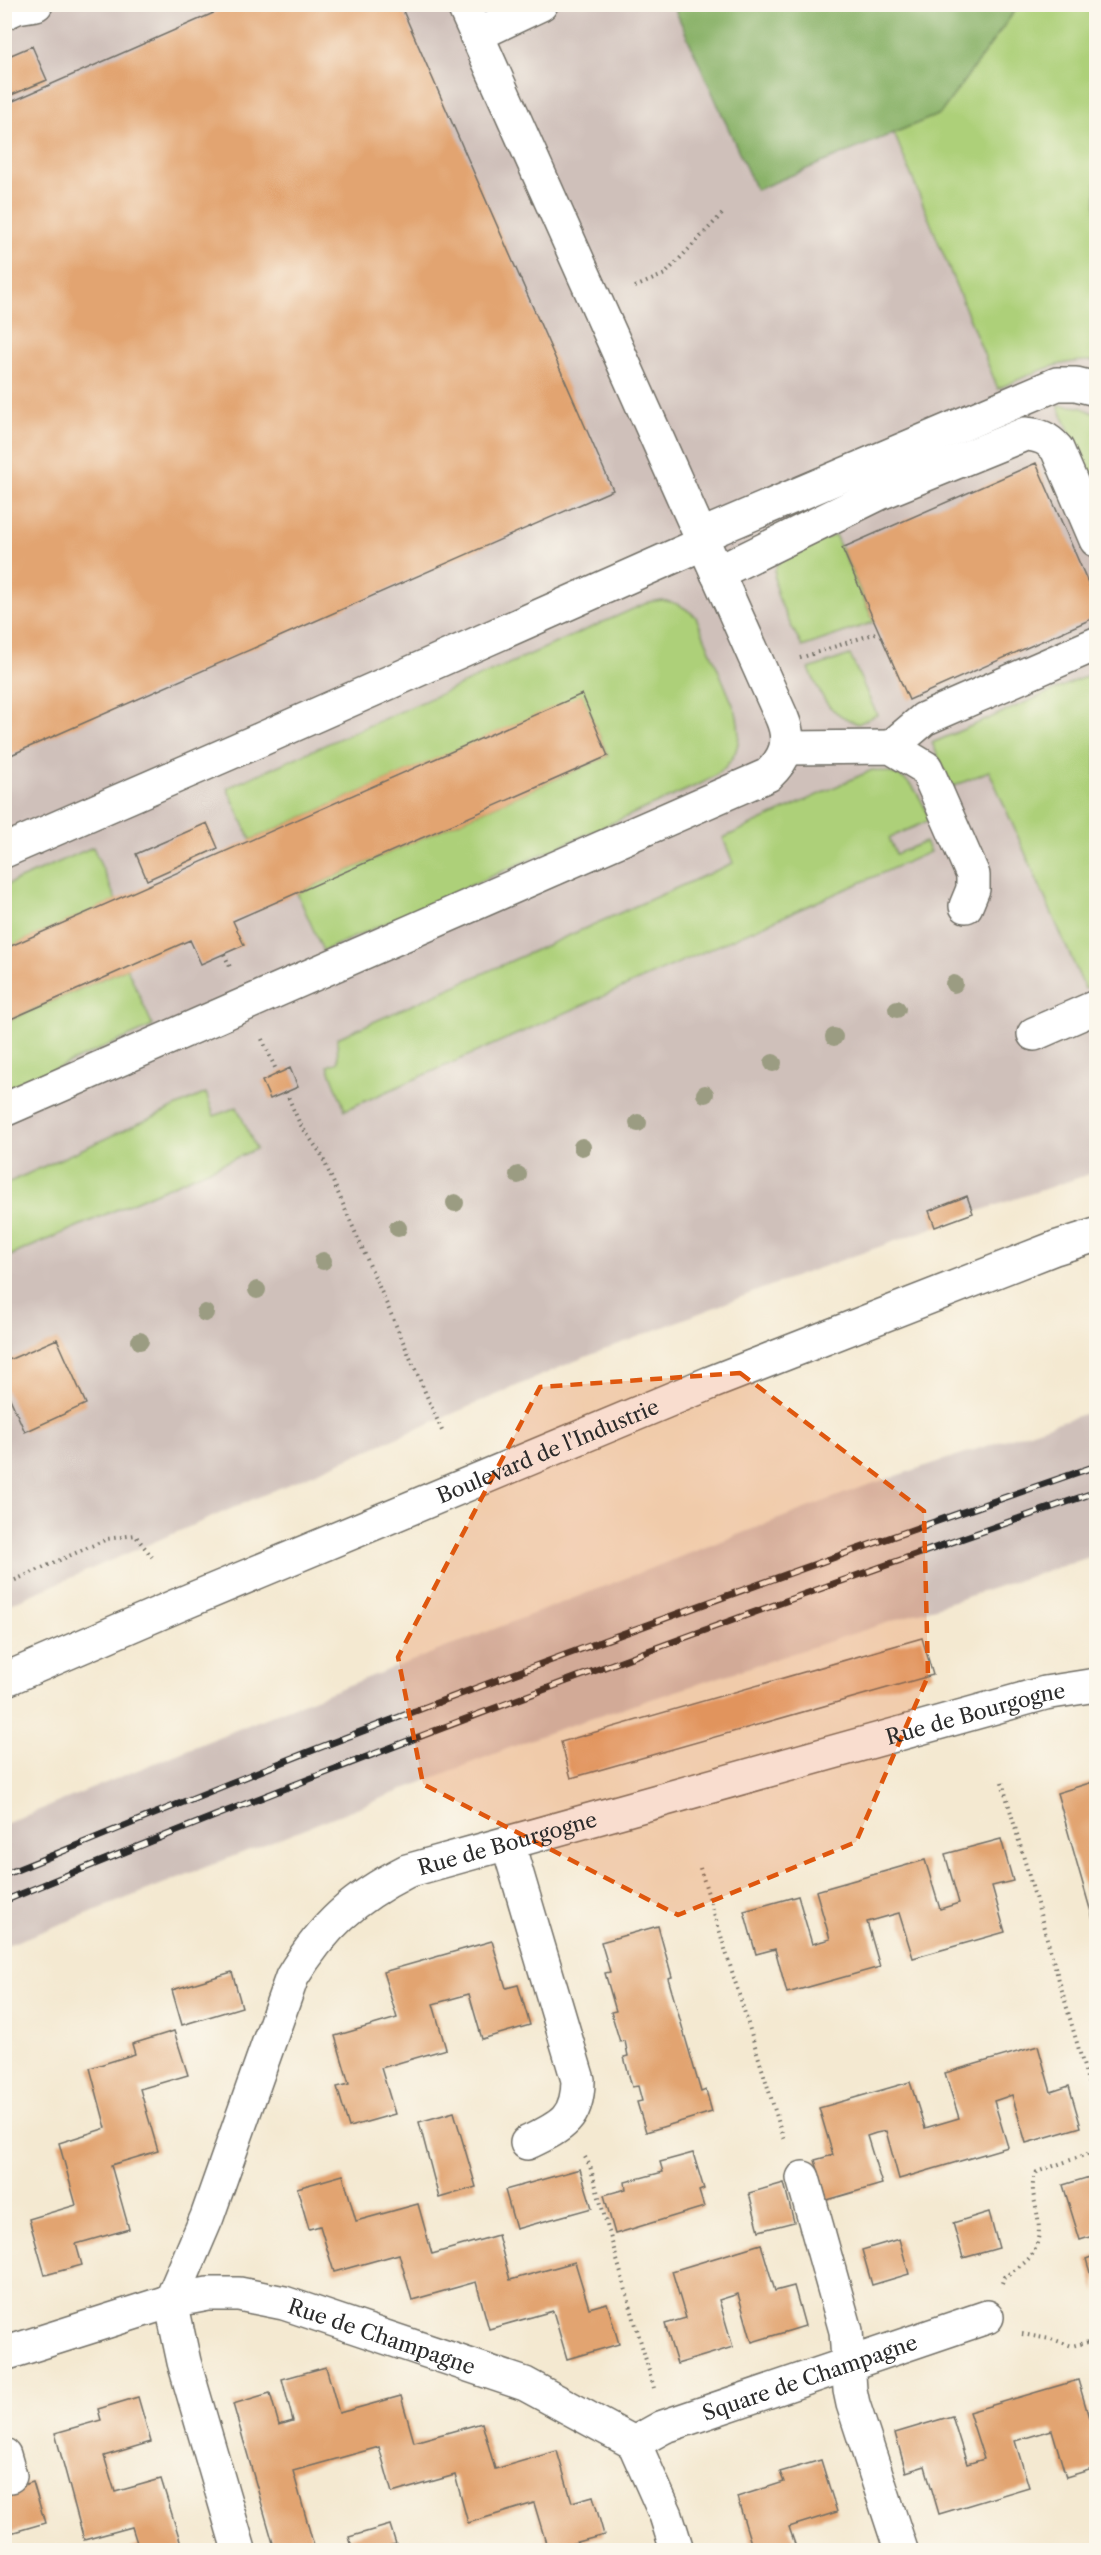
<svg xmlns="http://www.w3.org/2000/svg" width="1101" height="2555" viewBox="0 0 1101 2555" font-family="'Libre Caslon Text',serif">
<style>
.industrial{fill:#cfc0ba}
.green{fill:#add079;stroke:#6c7e52;stroke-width:1.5}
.forest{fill:#8ab269;stroke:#5a6e4a;stroke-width:1.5}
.building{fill:#e2a471}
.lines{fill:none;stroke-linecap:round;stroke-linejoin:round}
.minor-casing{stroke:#716e65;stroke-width:36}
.path{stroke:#716e65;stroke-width:4;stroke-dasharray:1.5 4.5;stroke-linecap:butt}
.minor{stroke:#fff;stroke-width:33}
.rail-casing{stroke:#2b2b2b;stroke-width:7}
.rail{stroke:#fbf7ec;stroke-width:4.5;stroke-dasharray:14;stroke-linecap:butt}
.tree{fill:#9b9c82}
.marked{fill:#df570e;fill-opacity:0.2;stroke:#df570e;stroke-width:4.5;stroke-dasharray:12 8;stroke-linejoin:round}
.labels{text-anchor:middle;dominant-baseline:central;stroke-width:4.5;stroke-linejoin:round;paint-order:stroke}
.street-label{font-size:21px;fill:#2b2b2b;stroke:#fbf7ec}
</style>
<rect width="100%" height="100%" fill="#fbf7ec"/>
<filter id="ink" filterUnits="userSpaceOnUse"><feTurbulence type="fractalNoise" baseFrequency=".0167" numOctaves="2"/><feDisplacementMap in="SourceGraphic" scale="12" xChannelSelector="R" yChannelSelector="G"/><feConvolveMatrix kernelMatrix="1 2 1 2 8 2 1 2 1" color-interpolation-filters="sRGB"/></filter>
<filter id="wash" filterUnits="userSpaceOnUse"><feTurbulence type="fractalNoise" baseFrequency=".008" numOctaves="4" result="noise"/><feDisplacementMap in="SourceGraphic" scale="24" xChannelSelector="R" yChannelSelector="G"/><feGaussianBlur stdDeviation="1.35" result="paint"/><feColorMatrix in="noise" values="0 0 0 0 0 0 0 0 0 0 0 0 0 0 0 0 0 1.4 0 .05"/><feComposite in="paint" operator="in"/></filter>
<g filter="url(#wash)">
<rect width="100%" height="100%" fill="#f4e9d1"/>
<path class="industrial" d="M5 5H1096V1172L973 1213 967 1197 930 1210 935 1227 791 1278 575 1361 5 1606Z
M1096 1410V1555L550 1732 5 1946V1824L292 1707 856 1489Z"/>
<path class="green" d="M1019 5H1096V361C1060 359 1030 374 998 389L894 133 940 114Z
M1058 405 1080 407 1096 414V494Z
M835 535 874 622 802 647C792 625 759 577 783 557 794 548 821 541 835 535Z
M661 600C676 602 685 607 696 617L736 712C745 748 733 768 700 784L323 951 297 893 608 756 582 695 251 840 227 788 649 602Z
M850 655 877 715 858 724C824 710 824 700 809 669Z
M1096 672V984L1085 989 989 771 952 787 932 743Z
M872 770C909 772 917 789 930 820L889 838 896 854 925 842 930 852 345 1110 328 1066 338 1062 337 1038 733 863 723 838Z
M93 847 116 900 5 949 4 886Z
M127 968 153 1026 5 1091V1022Z
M206 1093 214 1116 237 1107 256 1149 5 1258V1184Z"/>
<path class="forest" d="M673 5H1019L940 114 756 190Z"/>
<g id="blocks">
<path class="building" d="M234 4H400L613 490 4 758V105Z
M32 46 47 80 4 98V58Z
M1036 463 1096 601V617L909 700 842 548Z
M582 694 608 756 233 921 244 945 201 964 190 940 4 1022V949Z
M207 823 218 848 147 880 136 854Z
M290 1068 298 1087 270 1099 262 1081Z
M967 1196 973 1213 935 1227 929 1211Z
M57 1339 86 1404 25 1432 4 1385V1362Z
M922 1638 933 1675 571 1778 561 1742Z
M1096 1781V1930L1057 1793Z
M1001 1839 1013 1881 992 1886 1005 1932 913 1958 899 1913 867 1922 880 1967 787 1993 775 1949 756 1954 744 1911 798 1896 812 1944 830 1939 816 1891 925 1860 940 1909 959 1903 945 1854Z
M658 1926 672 1977 668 1978 701 2092 706 2090 712 2112 646 2132 637 2102 642 2101 638 2086 632 2087 624 2057 628 2056 625 2041 620 2042 611 2012 616 2011 605 1973 610 1972 601 1942Z
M492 1941 506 1988 518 1985 530 2025 482 2039 469 1994 433 2004 446 2049 381 2068 395 2114 349 2127 337 2087 349 2084 335 2036 397 2018 383 1972Z
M232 1972 242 2007 182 2025 172 1990Z
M174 2031 188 2075 140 2089 158 2151 111 2165 129 2229 76 2244 82 2265 45 2275 29 2219 76 2205 59 2143 106 2128 90 2068 135 2054 132 2044Z
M1038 2046 1051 2092 1069 2086 1081 2127 1026 2143 1012 2095 994 2101 1008 2147 899 2179 886 2131 876 2133 867 2136 882 2184 827 2200 815 2160 833 2155 819 2108 910 2082 925 2128 959 2118 945 2073Z
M454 2112 476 2187 439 2198 419 2122Z
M693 2153 704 2189 699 2191 704 2207 615 2234 604 2195 626 2189 625 2182 663 2172 660 2162Z
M580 2169 592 2208 516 2229 505 2190Z
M343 2175 356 2221 418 2204 432 2254 498 2235 510 2280 575 2262 589 2308 607 2303 619 2344 567 2359 553 2311 489 2329 476 2282 412 2300 399 2254 334 2272 320 2226 309 2229 297 2188Z
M1096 2175V2235L1080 2240 1063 2185Z
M784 2183 794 2222 759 2231 749 2193Z
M989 2212 999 2248 963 2258 953 2223Z
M899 2239 909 2274 872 2285 862 2250Z
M761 2244 775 2291 794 2286 805 2326 752 2342 738 2294 719 2300 733 2347 677 2364 665 2324 686 2318 672 2271Z
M1096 2255V2293L1086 2259Z
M326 2367 339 2413 401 2396 414 2442 482 2423 495 2469 557 2451 572 2502 593 2496 604 2535 548 2550 534 2503 468 2523 455 2475 392 2493 379 2447 293 2471 315 2550H275L233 2404 270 2393 279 2425 293 2421 282 2379Z
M1078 2380 1092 2428 1096 2427V2468L1066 2477 1052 2430 1015 2441 1029 2487 939 2514 925 2466 906 2472 895 2433 952 2416 967 2464 984 2459 969 2412Z
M138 2397 151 2442 104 2456 115 2492 161 2479 183 2550H126L138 2546 132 2527 84 2540 55 2433 101 2420 98 2409Z
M821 2460 837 2512 789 2527 797 2550H753L737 2497 784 2482 780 2472Z
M33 2482 45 2523 7 2534 4 2526V2491Z
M390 2525 396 2544 372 2550H353L349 2537Z"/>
</g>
</g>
<g filter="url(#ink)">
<use href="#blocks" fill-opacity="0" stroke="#716e65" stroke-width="1.5"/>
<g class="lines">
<g class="minor-casing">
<g id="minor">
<path d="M4 13 17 7 36 4"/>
<path d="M476 35 541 4"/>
<path d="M700 536 1057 384H1076L1096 389"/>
<path d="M717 573 880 493 1025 434C1040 435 1047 438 1057 449L1096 540"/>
<path d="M891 747 924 719 1096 644"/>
<path d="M787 748 891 747 926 768 973 875V889L966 906"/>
<path d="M4 851 264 738 704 543"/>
<path d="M1034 1034 1096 1007"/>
<path d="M4 1110 768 775C786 758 792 742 782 718L463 4"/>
<path id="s1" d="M4 1680 176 1606 710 1383 1055 1248 1096 1235"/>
<path d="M508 1844 578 2080C578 2120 560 2127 527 2143"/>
<path d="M803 2178 846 2331 850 2390 853 2404 901 2550"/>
<path id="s2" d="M4 2354 171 2301 208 2294H239L284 2303 525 2384 634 2443 666 2515 677 2550"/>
<path id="s3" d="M634 2443 663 2427 987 2317"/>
<path d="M4 2455 10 2476"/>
<path id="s4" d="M239 2550 184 2362 171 2301 207 2217 292 1977C323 1926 354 1898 407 1871L1045 1693 1096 1685"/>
</g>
</g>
<path class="path" d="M635 287 665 274 724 212
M800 658 879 632
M224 954 231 969
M262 1039 278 1074
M286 1092 300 1124 321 1154 443 1433
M4 1585 107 1539 135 1535 152 1557
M1002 1782 1096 2109
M700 1868 785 2143
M585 2157 590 2166 654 2388
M1002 2283 1004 2277C1013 2271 1028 2262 1033 2253 1050 2222 1023 2192 1037 2172L1096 2151
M1022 2334 1055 2340 1072 2346 1096 2340"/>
<use href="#minor" class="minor"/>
<g class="rail-casing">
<path id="rail" d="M4 1875C119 1829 232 1781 347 1737 595 1642 845 1552 1096 1466
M4 1901C364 1753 729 1618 1096 1492"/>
</g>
<use href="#rail" class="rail"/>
</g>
<g class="tree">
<circle cx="954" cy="984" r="9"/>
<circle cx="897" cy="1009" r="9"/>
<circle cx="834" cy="1037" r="9"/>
<circle cx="773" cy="1063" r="9"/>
<circle cx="705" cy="1094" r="9"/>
<circle cx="638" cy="1123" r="9"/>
<circle cx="582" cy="1147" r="9"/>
<circle cx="518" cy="1175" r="9"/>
<circle cx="455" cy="1203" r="9"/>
<circle cx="398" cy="1228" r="9"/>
<circle cx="323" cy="1261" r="9"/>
<circle cx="257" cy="1290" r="9"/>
<circle cx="205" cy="1313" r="9"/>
<circle cx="140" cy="1341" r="9"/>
</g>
</g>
<path class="marked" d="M740 1373 924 1511 928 1676 856 1842 678 1915 423 1784 398 1657 540 1387Z"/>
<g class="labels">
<g class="street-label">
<text stroke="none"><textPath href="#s1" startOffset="590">Boulevard de l'Industrie</textPath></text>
<text stroke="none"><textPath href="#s4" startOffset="1353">Rue de Bourgogne</textPath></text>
<text stroke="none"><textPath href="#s4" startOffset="867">Rue de Bourgogne</textPath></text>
<text stroke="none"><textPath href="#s2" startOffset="393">Rue de Champagne</textPath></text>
<text stroke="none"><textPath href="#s3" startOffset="188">Square de Champagne</textPath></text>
</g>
</g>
<rect width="1101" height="2555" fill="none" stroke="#fbf7ec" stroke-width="24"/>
</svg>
